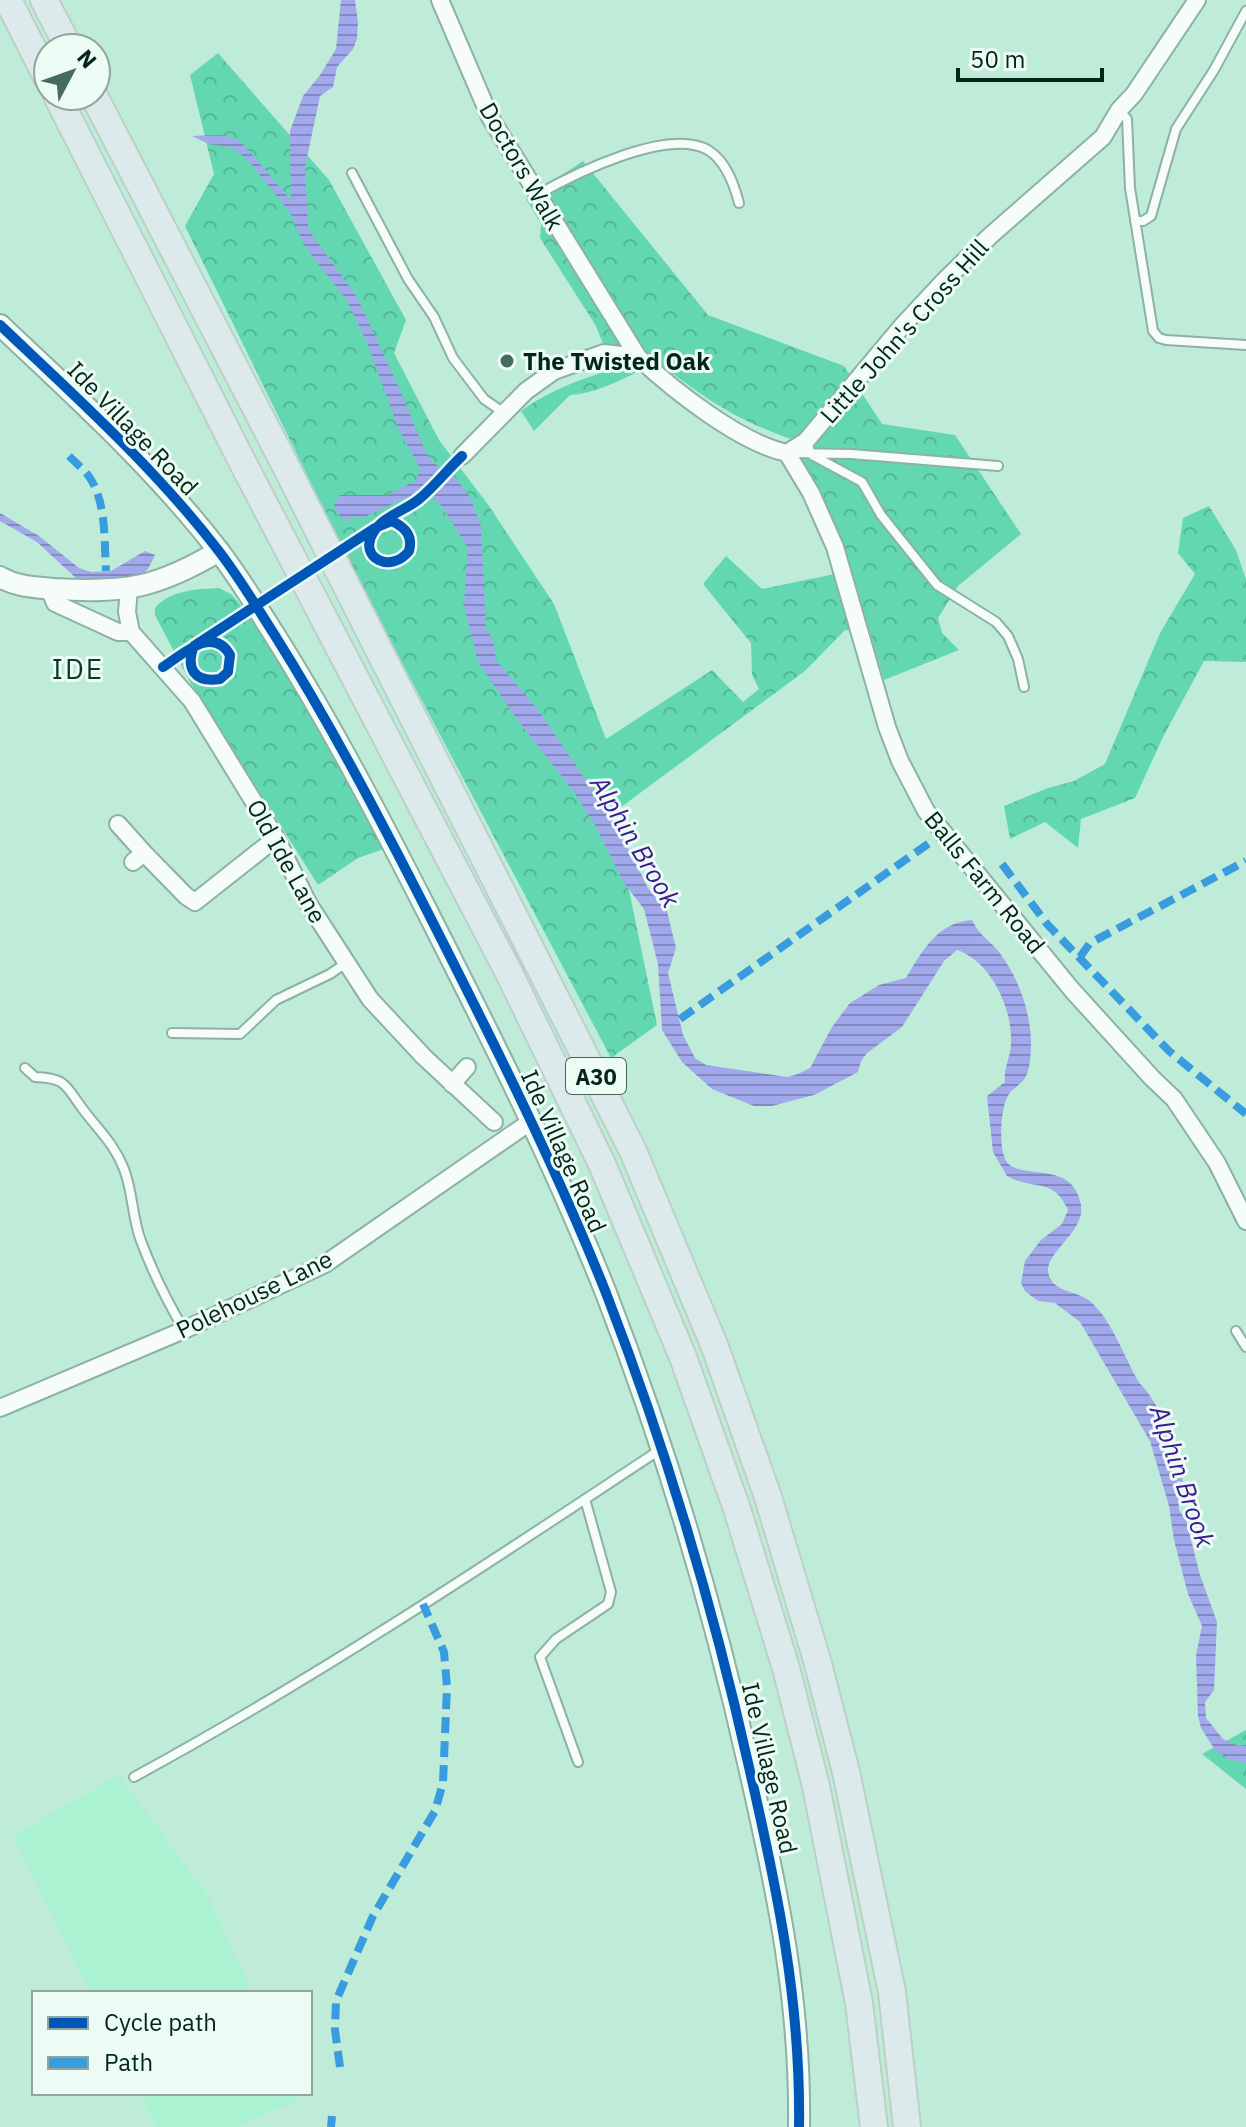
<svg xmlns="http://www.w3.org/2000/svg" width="1246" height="2127" viewBox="0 0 1246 2127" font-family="'IBM Plex Sans',sans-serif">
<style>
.built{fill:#abf2d3}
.forest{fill:url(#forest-crowns)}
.water{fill:url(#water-rules)}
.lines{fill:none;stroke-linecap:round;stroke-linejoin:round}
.service-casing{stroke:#8db1a2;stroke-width:12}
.minor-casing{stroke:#8db1a2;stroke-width:20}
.tertiary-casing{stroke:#8db1a2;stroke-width:24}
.trunk-casing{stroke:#bad1c7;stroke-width:30}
.service{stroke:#f5fcf9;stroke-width:8}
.minor{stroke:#f5fcf9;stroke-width:16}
.tertiary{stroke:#f5fcf9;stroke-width:20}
.trunk{stroke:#dceaeb;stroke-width:26}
.quiet{stroke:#399cdf;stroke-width:8;stroke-dasharray:16 8;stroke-linecap:butt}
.cycleway-casing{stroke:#ecfbf4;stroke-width:15}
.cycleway{stroke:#0057b8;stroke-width:10}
.poi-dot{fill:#456b5c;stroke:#ecfbf4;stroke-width:3}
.labels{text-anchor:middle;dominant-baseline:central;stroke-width:6;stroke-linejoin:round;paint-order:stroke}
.shield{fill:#ecfbf4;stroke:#49665b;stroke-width:2}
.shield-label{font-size:22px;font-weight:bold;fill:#03261a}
.street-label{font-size:24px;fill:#03261a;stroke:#ecfbf4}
.poi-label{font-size:24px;font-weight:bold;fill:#03261a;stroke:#ecfbf4;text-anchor:start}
.water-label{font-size:26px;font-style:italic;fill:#3b1993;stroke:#ecfbf4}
.quarter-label{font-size:28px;letter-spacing:2px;fill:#0b3829;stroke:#ecfbf4}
</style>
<defs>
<pattern id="forest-crowns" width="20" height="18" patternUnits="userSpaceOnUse" patternTransform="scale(2)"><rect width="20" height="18" fill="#63d7b2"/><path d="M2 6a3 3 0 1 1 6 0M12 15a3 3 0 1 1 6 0" fill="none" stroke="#54b898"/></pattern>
<pattern id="water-rules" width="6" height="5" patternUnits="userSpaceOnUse" patternTransform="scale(2)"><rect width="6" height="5" fill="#a1a9ec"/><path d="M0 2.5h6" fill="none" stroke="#8189be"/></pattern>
</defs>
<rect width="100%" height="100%" fill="#bfecd8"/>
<path class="built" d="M119 1775 209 1897 252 1993H90L13 1835Z
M139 2093H297L300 2099 237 2127H156Z"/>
<path class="forest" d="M218 53 329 180 406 320 394 353 439 440 489 506 554 604 606 739 712 670 743 702 759 689 752 675 751 643 703 584 726 556 762 589 835 574 849 567 818 488 791 439C734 419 706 399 659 363 629 374 602 393 570 395L534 431 521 411C550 390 579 380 613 369L596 326 540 238 541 224 526 199 583 161 708 315 844 366 882 424 955 435 1021 534 958 586 938 618 942 633 959 650 884 680 870 633 845 630 805 671 613 813 657 1025 611 1058 365 593 185 226 214 174 190 75Z
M1209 506 1236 550 1246 579V662L1204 661 1163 737 1135 798 1081 819 1078 848 1045 822 1010 839 1004 806 1048 788 1074 781 1105 764 1160 633 1195 574 1178 553 1183 518Z
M219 588 231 594 239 603 308 702 387 848 358 858 318 885 190 682 155 615V608C170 590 197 589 219 588Z
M1246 1730V1789L1202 1754Z"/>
<path class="water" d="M341 0H355L358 22 357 39 353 49 337 67 333 87 320 96 305 167 308 229 357 297 399 388 426 453 435 464 454 476 470 497 481 526 486 628 493 640 496 660 539 711 604 807 613 813 614 820 648 888 667 911 676 948 668 973 683 1035 695 1058 706 1065 787 1077 798 1074 810 1068 832 1027 850 1003 879 985 906 978C922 951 938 922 972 920 981 938 988 938 999 952 1015 973 1027 1001 1030 1029 1032 1041 1031 1059 1028 1071 1025 1083 1016 1085 1009 1094 1000 1107 999 1145 1005 1159 1016 1183 1073 1157 1081 1205 1086 1234 1038 1255 1050 1278 1057 1293 1079 1291 1091 1302 1112 1321 1123 1354 1137 1379 1140 1385 1145 1388 1148 1393 1167 1420 1179 1449 1183 1482L1177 1481 1179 1510 1186 1520 1200 1575 1217 1622 1214 1690 1205 1702 1206 1718 1223 1739 1238 1746 1246 1745V1763L1229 1759 1215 1750 1201 1728 1198 1716 1196 1655 1202 1626 1188 1594 1174 1540 1169 1506 1150 1441 1080 1322 1055 1303 1038 1301 1025 1291 1021 1283 1025 1261 1041 1240 1062 1224 1068 1210C1053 1176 1033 1191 1007 1176L993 1152 987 1096 1005 1082C1003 1068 1011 1057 1011 1044 1013 1009 991 961 957 950L944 961 902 1027 867 1053 861 1061 858 1072 814 1095 772 1106H754L712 1089 682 1062 662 1030 658 964 644 909 624 883 595 825 574 792 517 719 478 662 464 605 468 548 441 505 431 496 419 492 362 518 355 516 350 520 340 517 334 505 340 495H387L416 481 420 468 399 430 366 340 346 299 312 256 300 236 290 212 247 159 231 147 209 144 192 136 222 135 240 141 291 200 290 131 303 96 320 75 336 49Z
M0 513 39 536 79 568 91 572 111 571 145 551 155 555 148 569 136 580 111 581 77 579 37 542 0 521Z"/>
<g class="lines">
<g class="service-casing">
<path id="service" d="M1119 110 1127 119 1130 188 1153 331 1159 338 1166 340 1246 345
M352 173 408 279 434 317 453 358 484 399 504 413
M537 195C574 174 668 127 708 150 726 161 734 184 739 203
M1135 221H1143L1151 216 1176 129 1214 70 1246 11
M806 441 812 455 862 482 881 515 937 585 996 622 1008 636 1018 659 1024 687
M792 453 851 454 998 466
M172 1033 240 1034 276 1000 330 974 346 963
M25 1068 35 1077C66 1078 65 1085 82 1108 98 1130 114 1143 124 1169 133 1192 132 1218 141 1241 153 1273 167 1301 184 1330
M1236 1331 1246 1347
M578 1762 540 1657 556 1639 608 1604 611 1592 585 1499
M134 1777C316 1678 489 1563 661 1449"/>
</g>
<g class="minor-casing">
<path id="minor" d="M440 0 490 117 638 357C673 390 740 443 787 453L806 441 903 325 944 281 990 236 1103 137 1119 110 1134 94 1197 0
M787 453 811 493 835 547 887 727 900 761 926 811 1072 990 1152 1078 1174 1099 1217 1163 1246 1221
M462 456 526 391 554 371 604 353 638 357
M49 588 55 603 118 632H131
M129 589 127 612 131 632 192 701 276 838 308 903 370 999 424 1057 494 1122
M118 824 144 853
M133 862 144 853 186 896 195 902 276 838
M452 1084 467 1067
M0 1408 184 1330 325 1264 530 1122"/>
</g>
<g class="tertiary-casing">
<path id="tertiary" d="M0 325C76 397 154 467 218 550 239 577 256 606 274 634 330 723 378 815 426 909 490 1035 554 1162 606 1293 666 1448 713 1606 749 1767 777 1889 801 2001 799 2127
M0 577C17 587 34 587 54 589 126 593 157 588 219 551"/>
</g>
<g class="trunk-casing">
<path id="trunk" d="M8 0 48 79
M44 0 69 48
M57 96 246 469 508 971 602 1164 683 1357 737 1509 786 1668 816 1786 859 2003 874 2127
M94 96 278 451 633 1151 715 1347 768 1497 817 1660 846 1772 892 1992 907 2127"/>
</g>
<use href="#service" class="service"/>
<use href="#minor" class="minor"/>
<use href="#tertiary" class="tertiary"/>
<use href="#trunk" class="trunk"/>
<path class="quiet" d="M69 456C75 462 82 468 88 475 107 501 104 541 106 571
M1002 864 1047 924 1169 1051 1246 1114
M1080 957 1090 943 1246 861
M680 1019 942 834
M340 2067 335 2030 336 2001 373 1916 435 1811 443 1783 447 1687 444 1652 423 1604
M331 2127 332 2116"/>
<g class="cycleway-casing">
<path id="cycleway" d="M0 325C76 397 154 467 218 550 239 577 256 606 274 634 330 723 378 815 426 909 490 1035 554 1162 606 1293 666 1448 713 1606 749 1767 777 1889 801 2001 799 2127
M163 667C183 654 213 625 230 655L228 672 220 679C195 683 185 669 194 646L375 528 392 521C406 528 413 536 409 551 391 574 358 558 373 533 382 517 404 511 418 500 434 487 447 470 462 456"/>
</g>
<use href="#cycleway" class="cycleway"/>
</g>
<circle class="poi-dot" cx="507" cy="361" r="8"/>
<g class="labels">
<rect class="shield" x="566" y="1058" width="60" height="36" rx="6"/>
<g class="shield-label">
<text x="596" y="1076">A30</text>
</g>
<g class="street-label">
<text transform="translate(522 166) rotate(60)">Doctors Walk</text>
<text transform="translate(904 331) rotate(-48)">Little John's Cross Hill</text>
<text transform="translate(133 428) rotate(46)">Ide Village Road</text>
<text transform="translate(287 861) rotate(61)">Old Ide Lane</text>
<text transform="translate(985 882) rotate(51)">Balls Farm Road</text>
<text transform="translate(564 1151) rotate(66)">Ide Village Road</text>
<text transform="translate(254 1294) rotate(-26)">Polehouse Lane</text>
<text transform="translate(770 1768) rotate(77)">Ide Village Road</text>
</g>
<g class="poi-label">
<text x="523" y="361">The Twisted Oak</text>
</g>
<g class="water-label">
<text transform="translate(636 841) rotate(59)">Alphin Brook</text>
<text transform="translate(1183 1476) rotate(71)">Alphin Brook</text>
</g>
<g class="quarter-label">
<text x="78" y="668">IDE</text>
</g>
</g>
<rect x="32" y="1991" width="280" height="104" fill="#ecfbf4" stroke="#8fa69d" stroke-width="2"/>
<rect x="48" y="2017" width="40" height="12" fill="#0057b8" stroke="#8fa69d" stroke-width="2"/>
<text x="104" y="2031" font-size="24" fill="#03261a">Cycle path</text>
<rect x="48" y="2057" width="40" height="12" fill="#399cdf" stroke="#8fa69d" stroke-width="2"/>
<text x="104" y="2071" font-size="24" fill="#03261a">Path</text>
<g transform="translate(72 72) rotate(49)"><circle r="38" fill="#ecfbf4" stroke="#8fa69d" stroke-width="2"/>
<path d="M0-6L14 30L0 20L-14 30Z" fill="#456b5c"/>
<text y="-12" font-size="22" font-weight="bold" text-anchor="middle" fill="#03261a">N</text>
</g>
<path d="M958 68v12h144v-12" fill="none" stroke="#03261a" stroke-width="4"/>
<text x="970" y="68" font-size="24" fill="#03261a" stroke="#ecfbf4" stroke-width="6" paint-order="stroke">50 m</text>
</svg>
